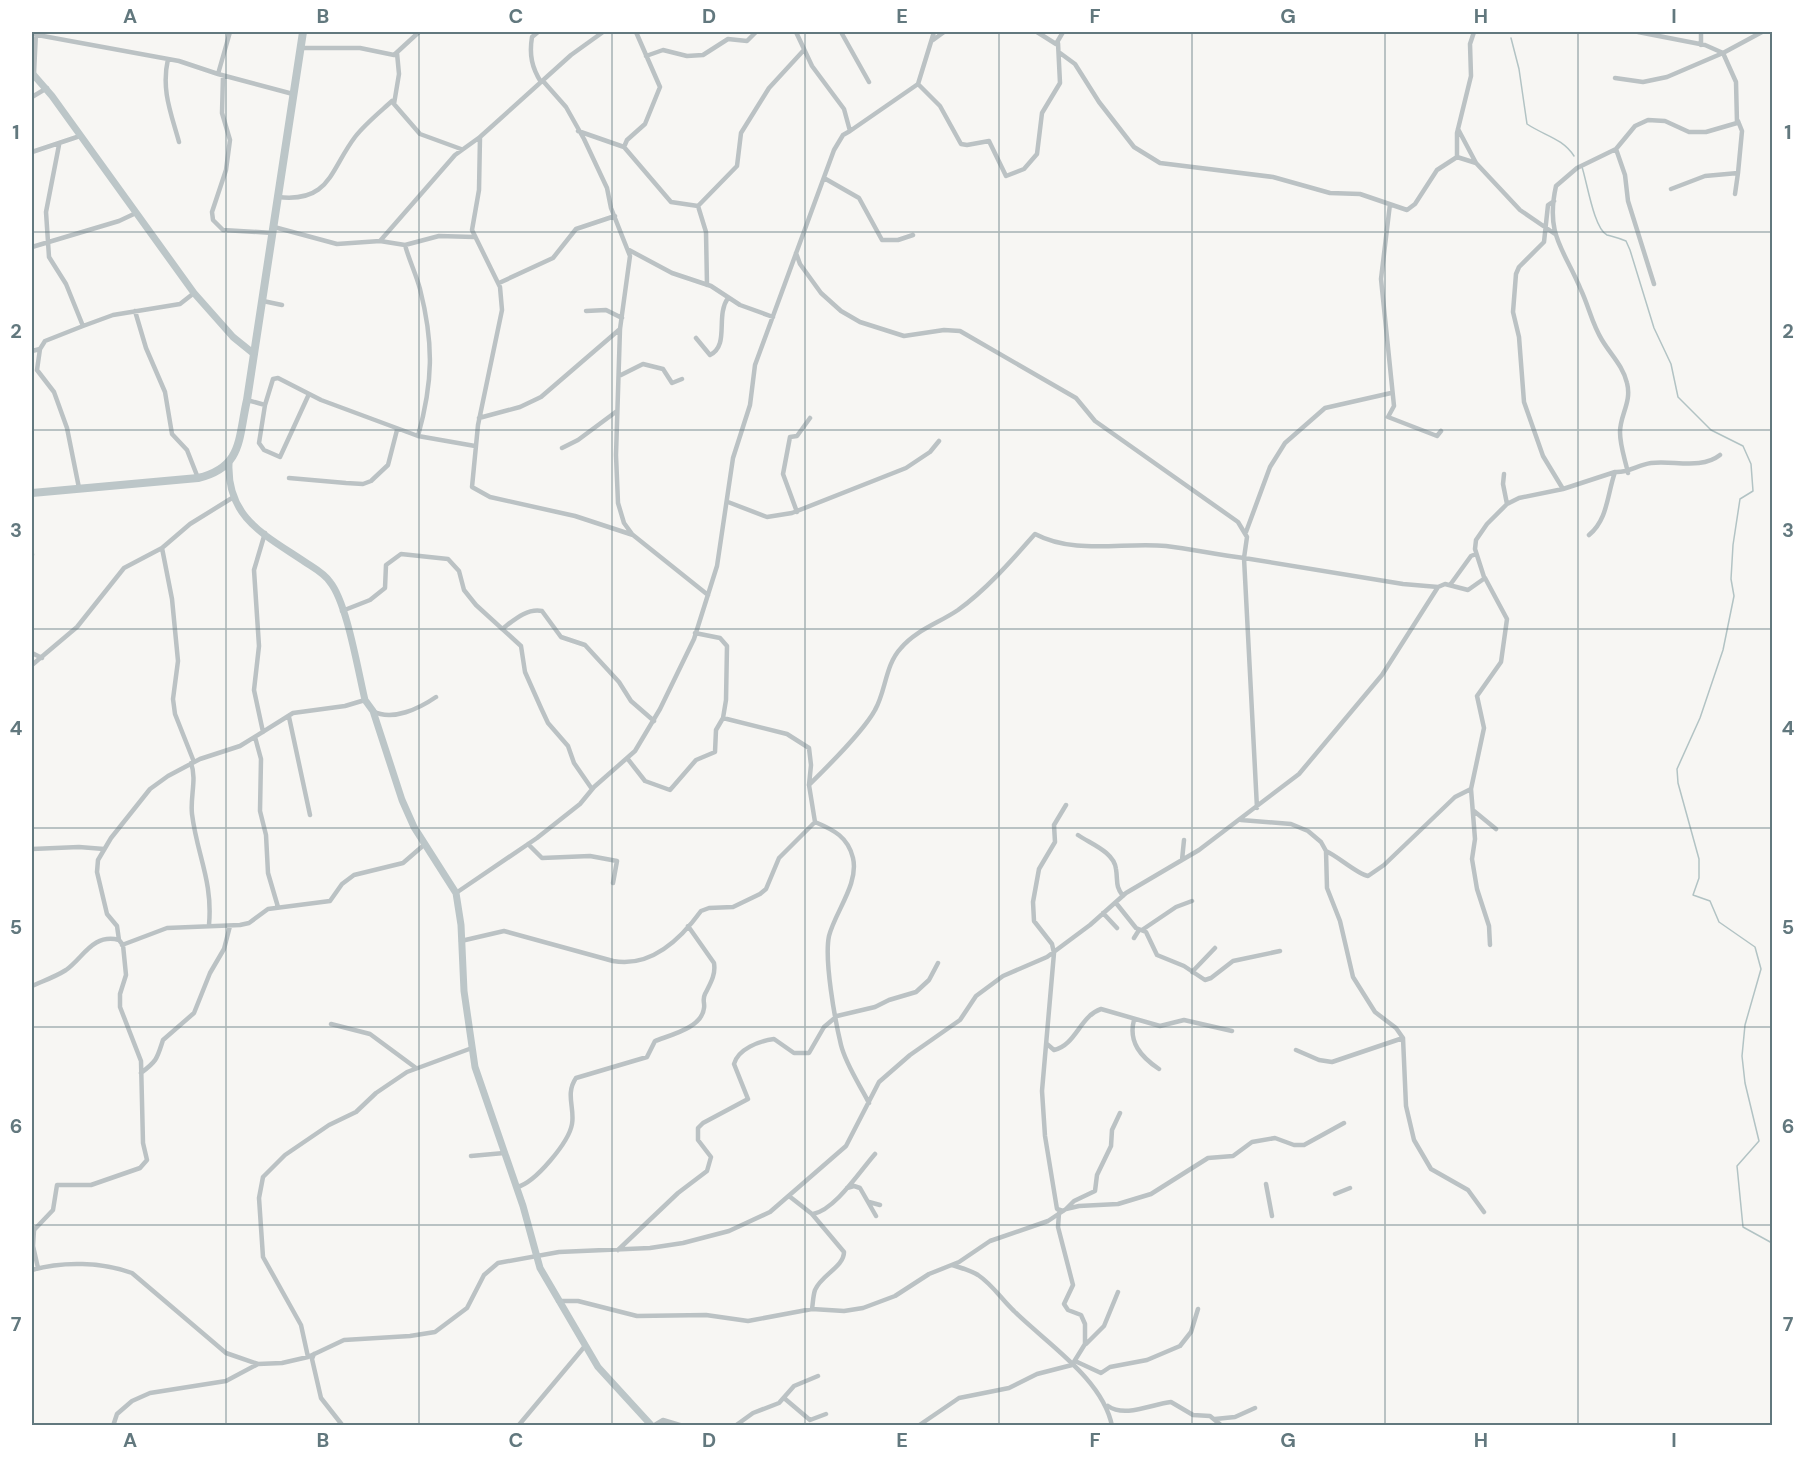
<svg xmlns="http://www.w3.org/2000/svg" width="1804" height="1457" viewBox="0 0 1804 1457" font-family="'DM Sans',sans-serif">
<style>
.lines{fill:none;stroke-linecap:round;stroke-linejoin:round}
.stream{stroke:#b2c3c4;stroke-width:1.5}
.street{stroke:#bbc2c4;stroke-width:4.5}
.secondary{stroke:#bcc6c8;stroke-width:7}
.primary{stroke:#bcc6c8;stroke-width:8}
.grid{fill:none;stroke:#62787e;stroke-width:1.5;stroke-opacity:0.55}
.neatline{fill:none;stroke:#62787e;stroke-width:2}
.grid-label{font-size:20px;text-anchor:middle;font-weight:bold;fill:#62787e}
</style>
<rect width="100%" height="100%" fill="#f7f6f3"/>
<g class="lines">
<path class="stream" d="M1511 38 1519 69 1527 124C1545 136 1562 138 1574 156
M1582 167C1587 182 1594 229 1607 235 1614 237 1619 238 1626 241L1630 250 1654 328 1671 364 1678 397 1711 430 1743 446 1751 464 1753 491 1740 499 1733 545 1731 579 1734 596 1723 650 1700 718 1677 769 1678 783 1699 859V878L1693 895 1710 901 1719 922 1755 947 1761 969 1745 1025 1742 1056 1745 1083 1759 1141 1737 1166 1743 1227 1772 1243"/>
<path class="street" d="M230 32 218 74 293 94
M538 32 532 37C529 55 532 68 541 82
M841 32 869 82
M1037 32 1056 44 1063 32
M1638 32 1705 45 1723 53
M32 34 179 61 218 74
M933 40 944 32
M1701 45V32
M301 48H360L394 55 419 32
M397 53 399 74 394 104 420 134 461 149
M1060 53 1075 64 1099 102 1134 147 1160 163 1273 177 1330 193 1360 194 1407 210 1415 204 1437 170 1457 157
M646 56 663 50 687 56 703 55 728 39 747 41 756 32
M168 59C161 90 171 113 179 142
M34 74 36 32
M223 76 222 113 230 140 226 170 212 212 213 220 223 230 273 233
M1615 78 1643 82 1667 77 1723 53
M543 81 566 107 584 139 607 188 611 208 630 256 620 329 616 455 618 503 624 523 632 534
M918 84 940 106 961 144 967 145 989 141 1006 176 1024 169 1037 154 1042 113 1060 83 1058 43
M32 97 47 88
M1458 129 1476 163 1520 210 1555 234
M578 131 624 147 627 140 645 124 660 87 636 32
M850 131 918 84 934 32
M480 137 479 190 472 230 500 287 502 310 478 425 472 487 490 497 575 516 633 535 708 595
M624 147 671 202 698 206 737 166 741 133 769 88 803 51
M1616 149 1625 175 1628 201 1654 284
M32 152 80 136
M1457 157V133L1471 76 1470 44 1474 32
M1457 157 1476 163
M824 178 859 198 882 240H898L913 235
M1671 189 1705 176 1738 173 1742 131 1738 121
M1735 194 1738 173
M278 197C330 203 330 170 355 137 365 124 380 112 392 101
M1554 201 1548 205 1544 242 1519 267 1516 274 1513 312 1519 337 1524 402 1543 456 1563 489
M1390 204 1381 279 1394 406 1388 417 1437 436 1441 431
M698 206 706 232 707 285
M274 227 337 244 380 241 455 155 480 137 571 55 603 32
M380 241 405 245 439 236 474 237
M405 245C409 260 416 274 420 289 434 344 433 382 418 436L475 446
M32 247 119 221 136 213
M629 250 672 273 711 286 740 305 773 317
M796 253 800 264 821 293 841 311 860 322 904 336 944 330 960 331 1076 398 1095 421 1238 522 1247 537 1244 558 1403 584 1438 587 1445 584 1468 590 1485 578 1507 619 1501 662 1477 696 1484 728 1471 789 1475 839 1472 859 1477 889 1489 926 1490 945
M499 283 553 258 576 229 615 216
M263 301 282 305
M135 311 146 348 165 392 172 434 187 450 198 478
M586 311 606 310 622 318
M83 326 113 315 180 304 194 293
M696 338 710 355C730 345 715 316 728 298
M40 349 37 370 54 392 67 428 79 488
M32 351 40 349 45 341 83 326 66 284 49 257 46 212 59 145
M619 376 643 364 663 369 672 383 682 379
M247 400 265 405 273 379 278 378 321 400 418 436
M265 405 259 443 264 450 280 457 309 394
M479 418 520 407 541 397 620 329
M562 448 578 440 617 411
M1628 473C1625 459 1620 446 1620 432 1620 415 1632 402 1627 383 1623 366 1611 355 1602 340 1592 324 1589 307 1581 290 1564 249 1545 235 1556 186L1577 168 1616 149 1635 126 1648 120 1665 121 1689 132H1706L1737 123 1736 82 1723 53 1762 32
M1504 474 1503 484 1507 504
M289 478 346 483 363 484 371 481 388 465 397 430
M728 502 767 517 792 513 906 468 930 452 939 441
M797 512 783 474 790 437 797 436 810 418
M1246 532 1270 467 1285 443 1325 408 1391 393
M1589 535C1608 519 1607 495 1615 472
M162 548 172 599 178 661 173 699 175 714 194 762
M32 555V554
M1484 577 1475 549 1476 540 1487 524 1507 504 1519 498 1563 489 1615 472C1629 473 1637 465 1651 463 1673 460 1701 470 1720 455
M1450 585 1471 556 1476 554
M342 611 370 600 385 588 386 565 401 554 448 559 459 571 464 590 476 605 521 646 525 672 541 708 548 723 568 746 574 763 592 789
M502 629C514 620 527 608 542 611L561 637 585 645 619 682 631 701 654 721
M32 653 42 658
M32 665 77 627 124 568 162 548 190 524 232 498
M373 711C392 722 420 708 436 697
M289 717 310 815
M723 718 787 734 809 748 811 765 809 785 815 822
M263 732 254 690 259 646 254 570 265 533
M255 737 261 759 260 811 266 835 268 873 278 907
M627 758 645 781 670 790 696 760 715 752 716 730 723 718 726 700 727 646 720 638 695 633
M191 763C197 779 190 797 192 814 197 855 213 881 209 925
M809 785C827 767 863 732 875 710 886 691 885 665 901 648 916 630 939 623 958 610 987 589 1012 560 1035 534 1075 555 1122 542 1166 546 1192 549 1218 555 1244 558L1257 808
M1474 811 1496 829
M1241 820 1291 824 1308 831 1321 842 1326 851 1327 888 1340 921 1353 977 1375 1012 1396 1028 1403 1038 1406 1106 1414 1140 1431 1169 1468 1190 1484 1212
M815 822C834 830 848 837 853 858 859 884 835 912 829 936 824 960 835 1020 841 1045 846 1065 860 1085 869 1103
M1078 835C1091 844 1114 852 1116 869 1118 881 1115 886 1123 896
M528 844 542 858 590 856 617 861 613 883
M32 849 79 847 104 849
M1326 851C1339 857 1357 874 1368 876L1384 865 1455 797 1471 789
M1182 860 1184 840
M456 893 537 838 580 804 594 787 635 751 660 709 694 639 717 566 733 458 750 405 755 365 834 150 843 135 850 131 844 109 812 66 796 32
M1116 903 1136 928 1146 932 1157 955 1184 966 1205 980 1211 978 1233 961 1280 951
M1103 913 1117 928
M1142 930 1176 907 1192 901
M1134 938 1139 930
M461 941 504 931 613 961C651 968 680 940 701 911L709 908 733 907 760 894 766 889 779 858 815 822
M122 945 167 928 240 925 249 923 268 909 330 901 342 884 354 875 403 863 425 844
M1192 972 1215 948
M32 986C43 981 55 977 66 970 83 958 93 933 119 940
M1134 1020C1128 1042 1141 1057 1159 1069
M331 1024 370 1034 416 1068
M1047 1044 1054 1050C1076 1045 1080 1016 1101 1009L1160 1026 1184 1020 1232 1031
M1296 1050 1319 1060 1332 1062 1403 1038
M141 1073C158 1060 157 1058 163 1040L194 1013 210 973 224 949 230 926
M471 1156 504 1153
M1266 1184 1272 1216
M517 1187C535 1183 569 1142 572 1124 575 1108 565 1094 576 1078L647 1057 655 1041C670 1035 702 1028 704 1008 705 1003 702 1000 705 994 710 984 716 975 714 963L688 926
M847 1188 854 1186 860 1188 876 1216
M1335 1194 1350 1188
M789 1196 812 1214 844 1252C844 1267 821 1275 815 1290 813 1296 813 1303 812 1309
M869 1202 880 1205
M1066 1209 1074 1201 1095 1191 1097 1175 1111 1146 1112 1130 1120 1113
M1063 1211 1057 1209 1056 1203 1045 1136 1042 1091 1054 953 1052 944 1034 921 1033 902 1039 869 1055 842 1054 825 1066 805
M813 1214C835 1210 860 1171 875 1154
M32 1227 34 1230 33 1246 38 1268
M34 1230 53 1210 57 1185H91L140 1168 147 1160 143 1143 141 1061 120 1007V994L126 975 123 945 119 940 117 926 107 914 97 872 98 860 111 838 150 789 168 776 200 759 240 746 293 713 345 706 365 700
M618 1250 678 1193 707 1171 711 1157 698 1140V1128L703 1123 748 1099 734 1064C738 1049 759 1041 774 1039L794 1053H809L824 1027 837 1016 875 1007 889 1000 916 992 929 980 938 963
M952 1265C961 1268 970 1270 978 1275 993 1285 1001 1299 1014 1311 1046 1343 1103 1379 1112 1426
M32 1270C63 1261 102 1262 132 1273L226 1353 258 1364
M558 1301H578L637 1316 706 1315 748 1321 812 1309 844 1311 863 1308 895 1296 929 1274 959 1262 990 1241 1048 1221 1066 1209 1079 1206 1118 1204 1151 1194 1208 1158 1233 1156 1252 1142 1275 1138 1294 1145H1304L1344 1123
M1086 1344 1104 1326 1118 1292
M314 1354 312 1359 321 1398 343 1426
M308 1357 301 1325 263 1257 259 1198 263 1177 285 1155 329 1125 356 1112 376 1093 407 1072 472 1048
M1075 1361 1101 1373 1110 1367 1147 1360 1180 1346 1191 1332 1198 1309
M784 1398 810 1420 826 1414
M1108 1406C1125 1418 1152 1404 1171 1402L1193 1415 1210 1416 1222 1426
M1215 1419 1235 1417 1255 1408
M113 1426 117 1414 132 1401 150 1393 226 1381 258 1364 282 1363 308 1357 344 1340 410 1336 435 1332 467 1308 484 1275 498 1263 559 1252 650 1248 683 1243 729 1231 770 1212 846 1146 879 1082 910 1055 960 1020 976 996 1003 976 1047 957 1090 925 1126 893 1199 850 1299 774 1382 675 1438 587
M518 1426 585 1346
M653 1426 663 1420 683 1426
M735 1426 753 1413 779 1403 794 1386 818 1376
M918 1426 959 1398 1009 1388 1037 1374 1072 1365 1085 1344V1324L1081 1315 1068 1310 1064 1304 1073 1285 1058 1227 1059 1213"/>
<path class="secondary" d="M32 73 52 96 194 293 233 337 254 354
M229 464C227 518 265 535 305 562 314 568 324 573 330 582 347 603 358 671 365 700L373 711 402 800 414 827 456 893 461 925 464 991 475 1067 523 1206 540 1268 598 1367 652 1426"/>
<path class="primary" d="M32 493 198 478C243 467 238 439 247 400L303 32"/>
</g>
<path class="grid" d="M226 32V1426M419 32V1426M612 32V1426M805 32V1426M999 32V1426M1192 32V1426M1385 32V1426M1578 32V1426M32 232H1772M32 430H1772M32 629H1772M32 828H1772M32 1027H1772M32 1225H1772"/>
<rect width="1804" height="1457" fill="none" stroke="#ffffff" stroke-width="66"/>
<rect x="33" y="33" width="1738" height="1391" class="neatline"/>
<g class="grid-label">
<text x="130" y="23">A</text>
<text x="323" y="23">B</text>
<text x="516" y="23">C</text>
<text x="709" y="23">D</text>
<text x="902" y="23">E</text>
<text x="1095" y="23">F</text>
<text x="1288" y="23">G</text>
<text x="1481" y="23">H</text>
<text x="1674" y="23">I</text>
<text x="16" y="139">1</text>
<text x="1788" y="139">1</text>
<text x="16" y="338">2</text>
<text x="1788" y="338">2</text>
<text x="16" y="537">3</text>
<text x="1788" y="537">3</text>
<text x="16" y="735">4</text>
<text x="1788" y="735">4</text>
<text x="16" y="934">5</text>
<text x="1788" y="934">5</text>
<text x="16" y="1133">6</text>
<text x="1788" y="1133">6</text>
<text x="16" y="1331">7</text>
<text x="1788" y="1331">7</text>
<text x="130" y="1447">A</text>
<text x="323" y="1447">B</text>
<text x="516" y="1447">C</text>
<text x="709" y="1447">D</text>
<text x="902" y="1447">E</text>
<text x="1095" y="1447">F</text>
<text x="1288" y="1447">G</text>
<text x="1481" y="1447">H</text>
<text x="1674" y="1447">I</text>
</g>
</svg>
